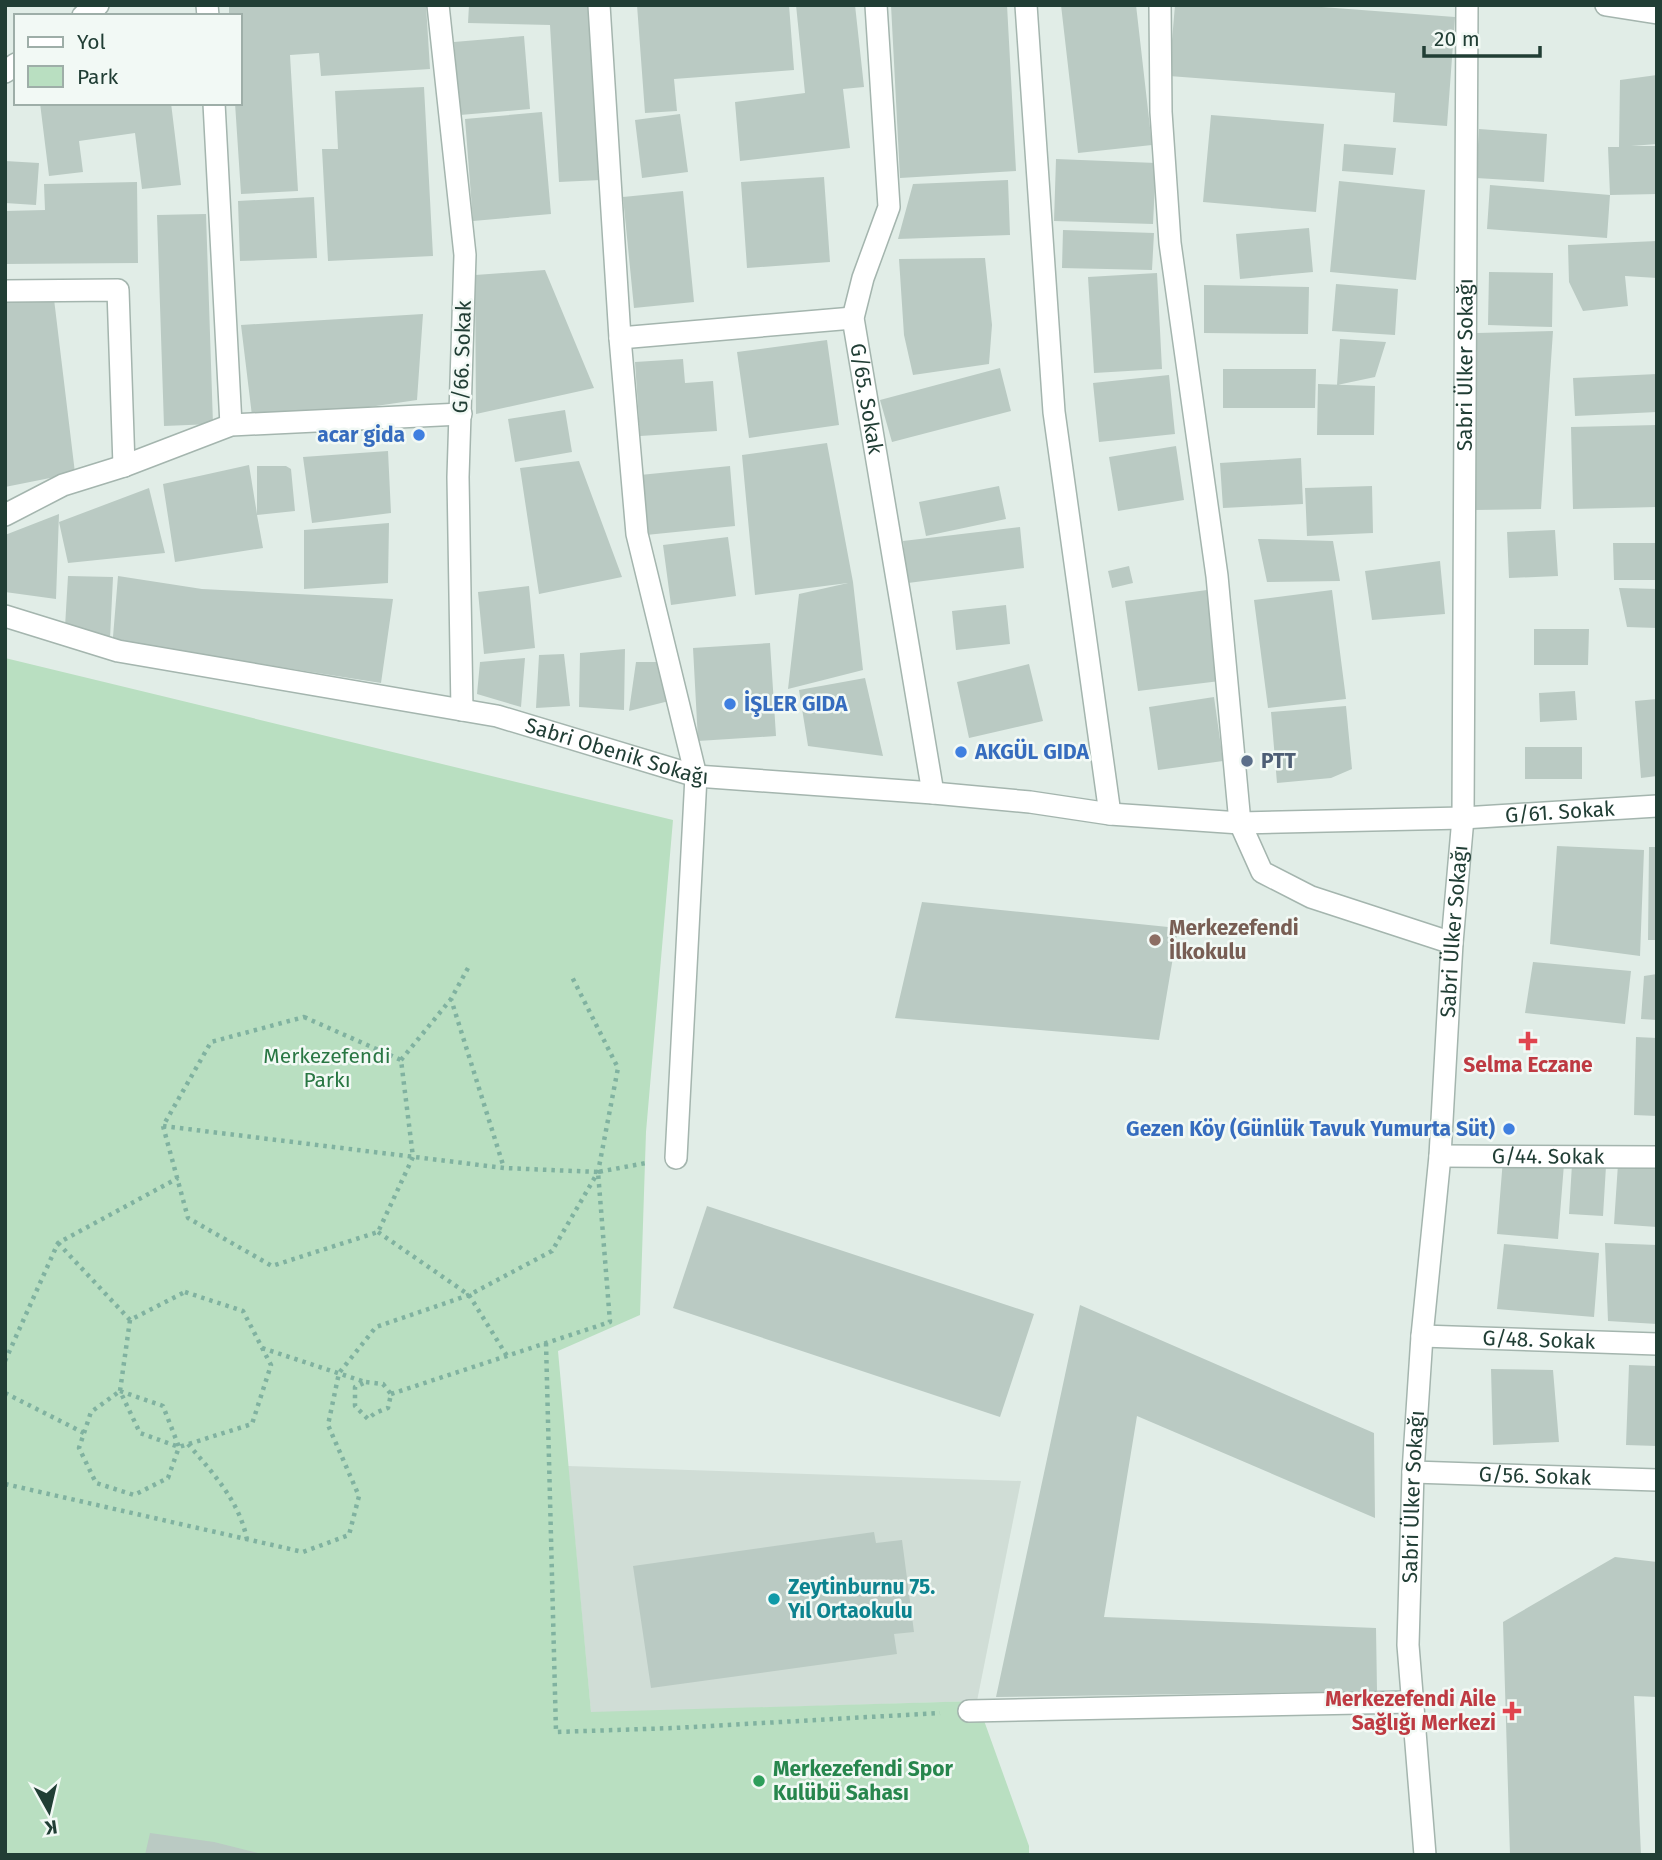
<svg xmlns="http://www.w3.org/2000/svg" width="1662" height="1860" viewBox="0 0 1662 1860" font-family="'Fira Sans',sans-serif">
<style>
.built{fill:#d0ddd6}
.green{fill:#b9dfc1}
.building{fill:#bacac3}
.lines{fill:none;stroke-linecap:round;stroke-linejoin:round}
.minor-casing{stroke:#a4b5ae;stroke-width:24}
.path{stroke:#80b2a0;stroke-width:4.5;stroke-dasharray:3.5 5;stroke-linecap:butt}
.minor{stroke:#fff;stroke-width:21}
.shop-dot{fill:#3f7fe0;stroke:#f2f9f5;stroke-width:2.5}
.service-dot{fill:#5c6f8a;stroke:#f2f9f5;stroke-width:2.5}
.education-dot{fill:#8d6e63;stroke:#f2f9f5;stroke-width:2.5}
.health-dot{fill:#e0444e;stroke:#f2f9f5;stroke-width:2.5}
.culture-dot{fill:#0f9aa8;stroke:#f2f9f5;stroke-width:2.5}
.leisure-dot{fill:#2e9e5b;stroke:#f2f9f5;stroke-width:2.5}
.labels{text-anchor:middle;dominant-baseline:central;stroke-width:5;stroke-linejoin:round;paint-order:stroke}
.street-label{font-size:21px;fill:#213e35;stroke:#f2f9f5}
.shop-label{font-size:21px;font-weight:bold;fill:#366cbe;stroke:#f2f9f5;text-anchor:end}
.service-label{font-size:21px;font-weight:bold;fill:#4e5e75;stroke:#f2f9f5;text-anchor:start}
.education-label{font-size:21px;font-weight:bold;fill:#785e54;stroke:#f2f9f5;text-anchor:start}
.park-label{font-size:21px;fill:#297743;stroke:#f2f9f5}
.health-label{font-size:21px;font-weight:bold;fill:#be3a42;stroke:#f2f9f5}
.culture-label{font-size:21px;font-weight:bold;fill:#0d838f;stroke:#f2f9f5;text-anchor:start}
.leisure-label{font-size:21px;font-weight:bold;fill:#27864d;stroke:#f2f9f5;text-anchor:start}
</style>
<rect width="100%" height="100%" fill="#e1ede7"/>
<path class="built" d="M568 1466 1021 1481 977 1701 591 1713Z"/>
<path class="green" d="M5 658 673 820 646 1132 640 1315 558 1351 591 1712 977 1701 1029 1846V1855H5Z"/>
<path class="building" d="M229 5H426L430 69 321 76 319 53 290 55 298 191 241 194 235 103H240V16H229Z
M469 5H591L601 180 559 182 550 25 468 23Z
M637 5H789L794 70 674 79 677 111 645 113Z
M796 5H855L864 87 843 89 850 148 740 161 735 102 805 93Z
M891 5H1007L1016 171 900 178Z
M1061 5H1136L1152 145 1078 153Z
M1175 5H1295L1455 17 1447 126 1393 122 1395 93 1169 76Z
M524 36 530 109 460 115 454 42Z
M1657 75V144L1631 146H1657V194L1610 195 1607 238 1487 229 1490 185 1610 195 1608 147H1619L1620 80Z
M424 87 433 256 328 261 322 149H338L335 91Z
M40 103H171L181 185 142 189 135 133 79 141 83 172 49 176Z
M542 112 551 214 473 221 465 119Z
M680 114 688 172 642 178 635 120Z
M1211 115 1324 124 1316 212 1203 202Z
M1479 129 1547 134 1544 182 1476 178Z
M1344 144 1396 148 1393 175 1342 171Z
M1056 159 1156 163 1153 224 1054 221Z
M5 161 39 163 36 205 5 203Z
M824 177 830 262 747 268 741 182Z
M1008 180 1010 235 898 239 913 184Z
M1339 181 1425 190 1416 280 1330 272Z
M137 182 138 263 5 264V211L45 210 44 184Z
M683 191 694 302 634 308 623 197Z
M314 197 317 258 240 261 238 201Z
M206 214 213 424 164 426 157 215Z
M1309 228 1313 272 1240 279 1236 234Z
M1063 230 1154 233 1152 270 1062 268Z
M1657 241V278L1625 276 1628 306 1583 311 1569 282 1568 245Z
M985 258 992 325 989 364 913 375 904 335 899 259Z
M545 270 594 388 476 414 475 275Z
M1489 272 1553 273 1552 327 1488 325Z
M1157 273 1162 369 1094 373 1088 277Z
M1336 284 1398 289 1395 335 1332 331Z
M1204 285 1309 287 1308 334 1204 333Z
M54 299 75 473 5 487V303Z
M423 314 417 400 253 424 241 325Z
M1553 331 1541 509 1475 510 1477 333Z
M1340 339 1386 342 1375 377 1337 385Z
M827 340 839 425 749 438 737 352Z
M683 359 685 383 713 381 717 431 640 436 635 362Z
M1000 368 1011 411 892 442 880 400Z
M1223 369H1316L1315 408H1223Z
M1657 374V412L1575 416 1573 378Z
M1169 375 1175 434 1099 442 1093 383Z
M1318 384 1375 386 1374 435H1317Z
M565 410 572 452 515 462 508 419Z
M1657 425V507L1573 509 1571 427Z
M827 443 853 582 863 670 788 689 799 594 848 583 755 595 742 455Z
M1176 446 1184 500 1118 511 1109 457Z
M388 451 391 513 312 523 303 457Z
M1301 458 1303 504 1223 508 1220 463Z
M579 461 622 577 539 594 520 468Z
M249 465 257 514V466H286L291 469 295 511 257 515 263 548 175 562 163 484Z
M730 466 735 526 646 535 640 475Z
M999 486 1006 519 926 536 919 502Z
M1372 486 1373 533 1307 536 1305 488Z
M149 488 165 553 68 563 59 522Z
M59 514 56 599 5 592V535Z
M389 523 388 583 304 589V530Z
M1020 527 1024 568 908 583 903 541Z
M1555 530 1558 576 1509 578 1507 532Z
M728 537 736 596 671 605 663 545Z
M1258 539 1333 541 1340 581 1267 582Z
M1613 543H1657V580H1614Z
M1440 561 1445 614 1372 620 1365 571Z
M1129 566 1133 583 1112 588 1108 571Z
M68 576 113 577 110 639 65 627Z
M118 576 202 589 393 599 381 683 197 654 117 646 112 649Z
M529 586 535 648 484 654 478 592Z
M1619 588 1657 589V628L1627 627Z
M1207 590 1220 681 1138 691 1125 601Z
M1332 590 1346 699 1268 708 1254 600Z
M1006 605 1010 644 956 650 952 611Z
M1534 629H1589L1588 665H1534Z
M770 643 776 736 698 741 693 648Z
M625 649 624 710 579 707 580 653Z
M564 654 570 706 536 708 539 655Z
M525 658 521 707 477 694 480 662Z
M636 662H667L673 700 629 711Z
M1029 664 1043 721 969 738 957 682Z
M865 678 883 756 808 746 799 690Z
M1575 691 1577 720 1540 722 1539 693Z
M1214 697 1223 761 1158 770 1149 707Z
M1657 699V776L1641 778 1635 701Z
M1346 706 1352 769 1331 778 1277 783 1271 712Z
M1525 747H1582V779H1525Z
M1557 846 1644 850 1640 956 1550 944Z
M1649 847H1657V940H1648Z
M922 902 1178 928 1159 1040 895 1018Z
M1533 962 1631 971 1625 1024 1525 1013Z
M1657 974V1020L1641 1019 1644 976Z
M1636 1037 1657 1038V1116L1634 1115Z
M1503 1159 1564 1164 1558 1239 1497 1234Z
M1572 1164 1606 1166 1603 1216 1569 1214Z
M1618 1164 1657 1167V1227L1614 1224Z
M707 1206 1034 1314 1000 1417 673 1308Z
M1605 1243 1657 1245V1324L1608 1321Z
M1504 1244 1599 1253 1594 1317 1497 1309Z
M1080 1305 1374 1433 1375 1518 1137 1416 1104 1617 1376 1628 1377 1691 996 1697Z
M1629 1365 1657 1366V1446L1626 1445Z
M1491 1369 1553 1370 1559 1442 1493 1445Z
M874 1532 876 1543 902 1540 914 1632 894 1634 897 1654 651 1688 633 1566Z
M1615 1557 1657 1562V1697L1634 1696 1641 1855H1510L1503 1622Z
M150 1833 214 1842 266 1855H145Z"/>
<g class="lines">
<g class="minor-casing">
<g id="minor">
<path d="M207 5 208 16"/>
<path d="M438 5 465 255 458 477 462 710"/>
<path d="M599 5 620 338 637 534 696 776 676 1158"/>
<path id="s1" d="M876 5 889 207 863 278 853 318 933 793"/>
<path d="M1026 5 1054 412 1110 814"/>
<path d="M1160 5 1161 112 1170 243 1217 576 1240 823 1262 872 1311 897 1452 943"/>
<path d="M1606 5 1657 13"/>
<path d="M83 16 98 5"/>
<path d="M5 72 16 64"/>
<path d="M214 103 231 425"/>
<path d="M5 291 118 290 124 466"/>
<path d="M620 338 853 318"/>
<path d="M5 515 63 485 124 466 231 425 461 414"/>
<path id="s2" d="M5 616 118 651 497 716 696 776 933 793 1030 802 1110 814 1240 823 1463 818 1657 806"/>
<path id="s3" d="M1440 1156 1657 1157"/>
<path id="s4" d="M1422 1336 1657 1344"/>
<path id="s5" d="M1413 1472 1657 1480"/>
<path d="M969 1711 1411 1702"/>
<path id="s6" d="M1425 1855 1408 1645 1413 1472 1422 1336 1440 1156 1452 943 1463 818 1467 5"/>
</g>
</g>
<path class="path" d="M468 968 451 999 504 1168
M304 1017 401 1060 413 1157 378 1232 272 1266 188 1218 163 1126 211 1042Z
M401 1060 451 999
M163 1126 504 1168 598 1172
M378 1232 469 1295 507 1356
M58 1243 130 1320
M185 1292 243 1311 271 1365 252 1424 179 1447 140 1433 120 1391 130 1320Z
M546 1343 556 1732 674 1728 940 1713
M262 1348 365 1382
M5 1361 58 1243 178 1178
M366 1382 383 1384 391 1394 388 1408 375 1413 368 1419 355 1406V1387Z
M120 1391 163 1406 179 1447 168 1478 134 1495 96 1483 79 1448 91 1412Z
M5 1393 84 1433
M391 1394 610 1322 598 1172 646 1163
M188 1444C213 1473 240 1502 247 1540
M5 1484 303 1552 349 1535 359 1496 328 1425 339 1373 376 1327 469 1295 552 1251 598 1172 618 1068 571 975"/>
<use href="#minor" class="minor"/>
</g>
<g class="shop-dot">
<circle cx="419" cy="435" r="7"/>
<circle cx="730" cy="704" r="7"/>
<circle cx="961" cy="752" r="7"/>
<circle cx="1509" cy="1129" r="7"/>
</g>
<circle class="service-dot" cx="1247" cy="761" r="7"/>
<circle class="education-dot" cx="1155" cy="940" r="7"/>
<g class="health-dot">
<path d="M1524.5 1030.5h7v7h7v7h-7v7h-7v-7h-7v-7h7z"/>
<path d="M1508.5 1700.5h7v7h7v7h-7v7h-7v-7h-7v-7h7z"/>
</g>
<circle class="culture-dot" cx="774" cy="1599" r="7"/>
<circle class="leisure-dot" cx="759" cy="1781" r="7"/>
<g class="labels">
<g class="street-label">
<text transform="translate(462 357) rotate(-88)">G/66. Sokak</text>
<text stroke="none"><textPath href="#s6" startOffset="1493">Sabri Ülker Sokağı</textPath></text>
<text stroke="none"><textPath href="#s1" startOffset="401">G/65. Sokak</textPath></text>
<text stroke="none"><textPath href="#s2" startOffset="628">Sabri Obenik Sokağı</textPath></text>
<text stroke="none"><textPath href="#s2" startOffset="1577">G/61. Sokak</textPath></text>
<text stroke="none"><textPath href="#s6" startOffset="926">Sabri Ülker Sokağı</textPath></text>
<text stroke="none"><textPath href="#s3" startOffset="108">G/44. Sokak</textPath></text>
<text stroke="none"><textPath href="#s4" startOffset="117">G/48. Sokak</textPath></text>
<text stroke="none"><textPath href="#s5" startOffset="122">G/56. Sokak</textPath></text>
<text stroke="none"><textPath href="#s6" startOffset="359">Sabri Ülker Sokağı</textPath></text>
</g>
<g class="shop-label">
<text x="405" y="435">acar gida</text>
<text x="744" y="704" text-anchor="start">İŞLER GIDA</text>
<text x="975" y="752" text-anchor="start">AKGÜL GIDA</text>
<text x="1495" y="1129">Gezen Köy (Günlük Tavuk Yumurta Süt)</text>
</g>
<g class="service-label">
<text x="1261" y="761">PTT</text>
</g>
<g class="education-label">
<text x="1169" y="928">Merkezefendi<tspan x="1169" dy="24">İlkokulu</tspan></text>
</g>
<g class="park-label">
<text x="327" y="1056">Merkezefendi<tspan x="327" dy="24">Parkı</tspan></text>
</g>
<g class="health-label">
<text x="1528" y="1065">Selma Eczane</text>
<text x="1496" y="1699" text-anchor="end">Merkezefendi Aile<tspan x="1496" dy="24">Sağlığı Merkezi</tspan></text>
</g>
<g class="culture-label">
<text x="788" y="1587">Zeytinburnu 75.<tspan x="788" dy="24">Yıl Ortaokulu</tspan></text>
</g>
<g class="leisure-label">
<text x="773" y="1769">Merkezefendi Spor<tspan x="773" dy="24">Kulübü Sahası</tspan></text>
</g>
</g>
<rect width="1662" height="1860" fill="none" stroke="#213e35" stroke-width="14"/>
<rect x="14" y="14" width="228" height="91" fill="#f2f9f5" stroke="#9eaea8" stroke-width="2"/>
<rect x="28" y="37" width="35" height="10" fill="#ffffff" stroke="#9eaea8" stroke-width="2"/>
<text x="77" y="49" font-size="21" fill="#213e35">Yol</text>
<rect x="28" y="66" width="35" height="21" fill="#b9dfc1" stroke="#9eaea8" stroke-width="2"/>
<text x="77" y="84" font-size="21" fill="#213e35">Park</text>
<g transform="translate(49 1811) rotate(172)" stroke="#f2f9f5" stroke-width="5" paint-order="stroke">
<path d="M0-5L12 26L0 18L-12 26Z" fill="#213e35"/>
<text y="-10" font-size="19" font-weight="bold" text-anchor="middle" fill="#213e35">K</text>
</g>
<path d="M1424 46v10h116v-10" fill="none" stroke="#213e35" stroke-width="3.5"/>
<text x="1434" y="46" font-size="21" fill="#213e35" stroke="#f2f9f5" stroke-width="5" paint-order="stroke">20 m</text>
</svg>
